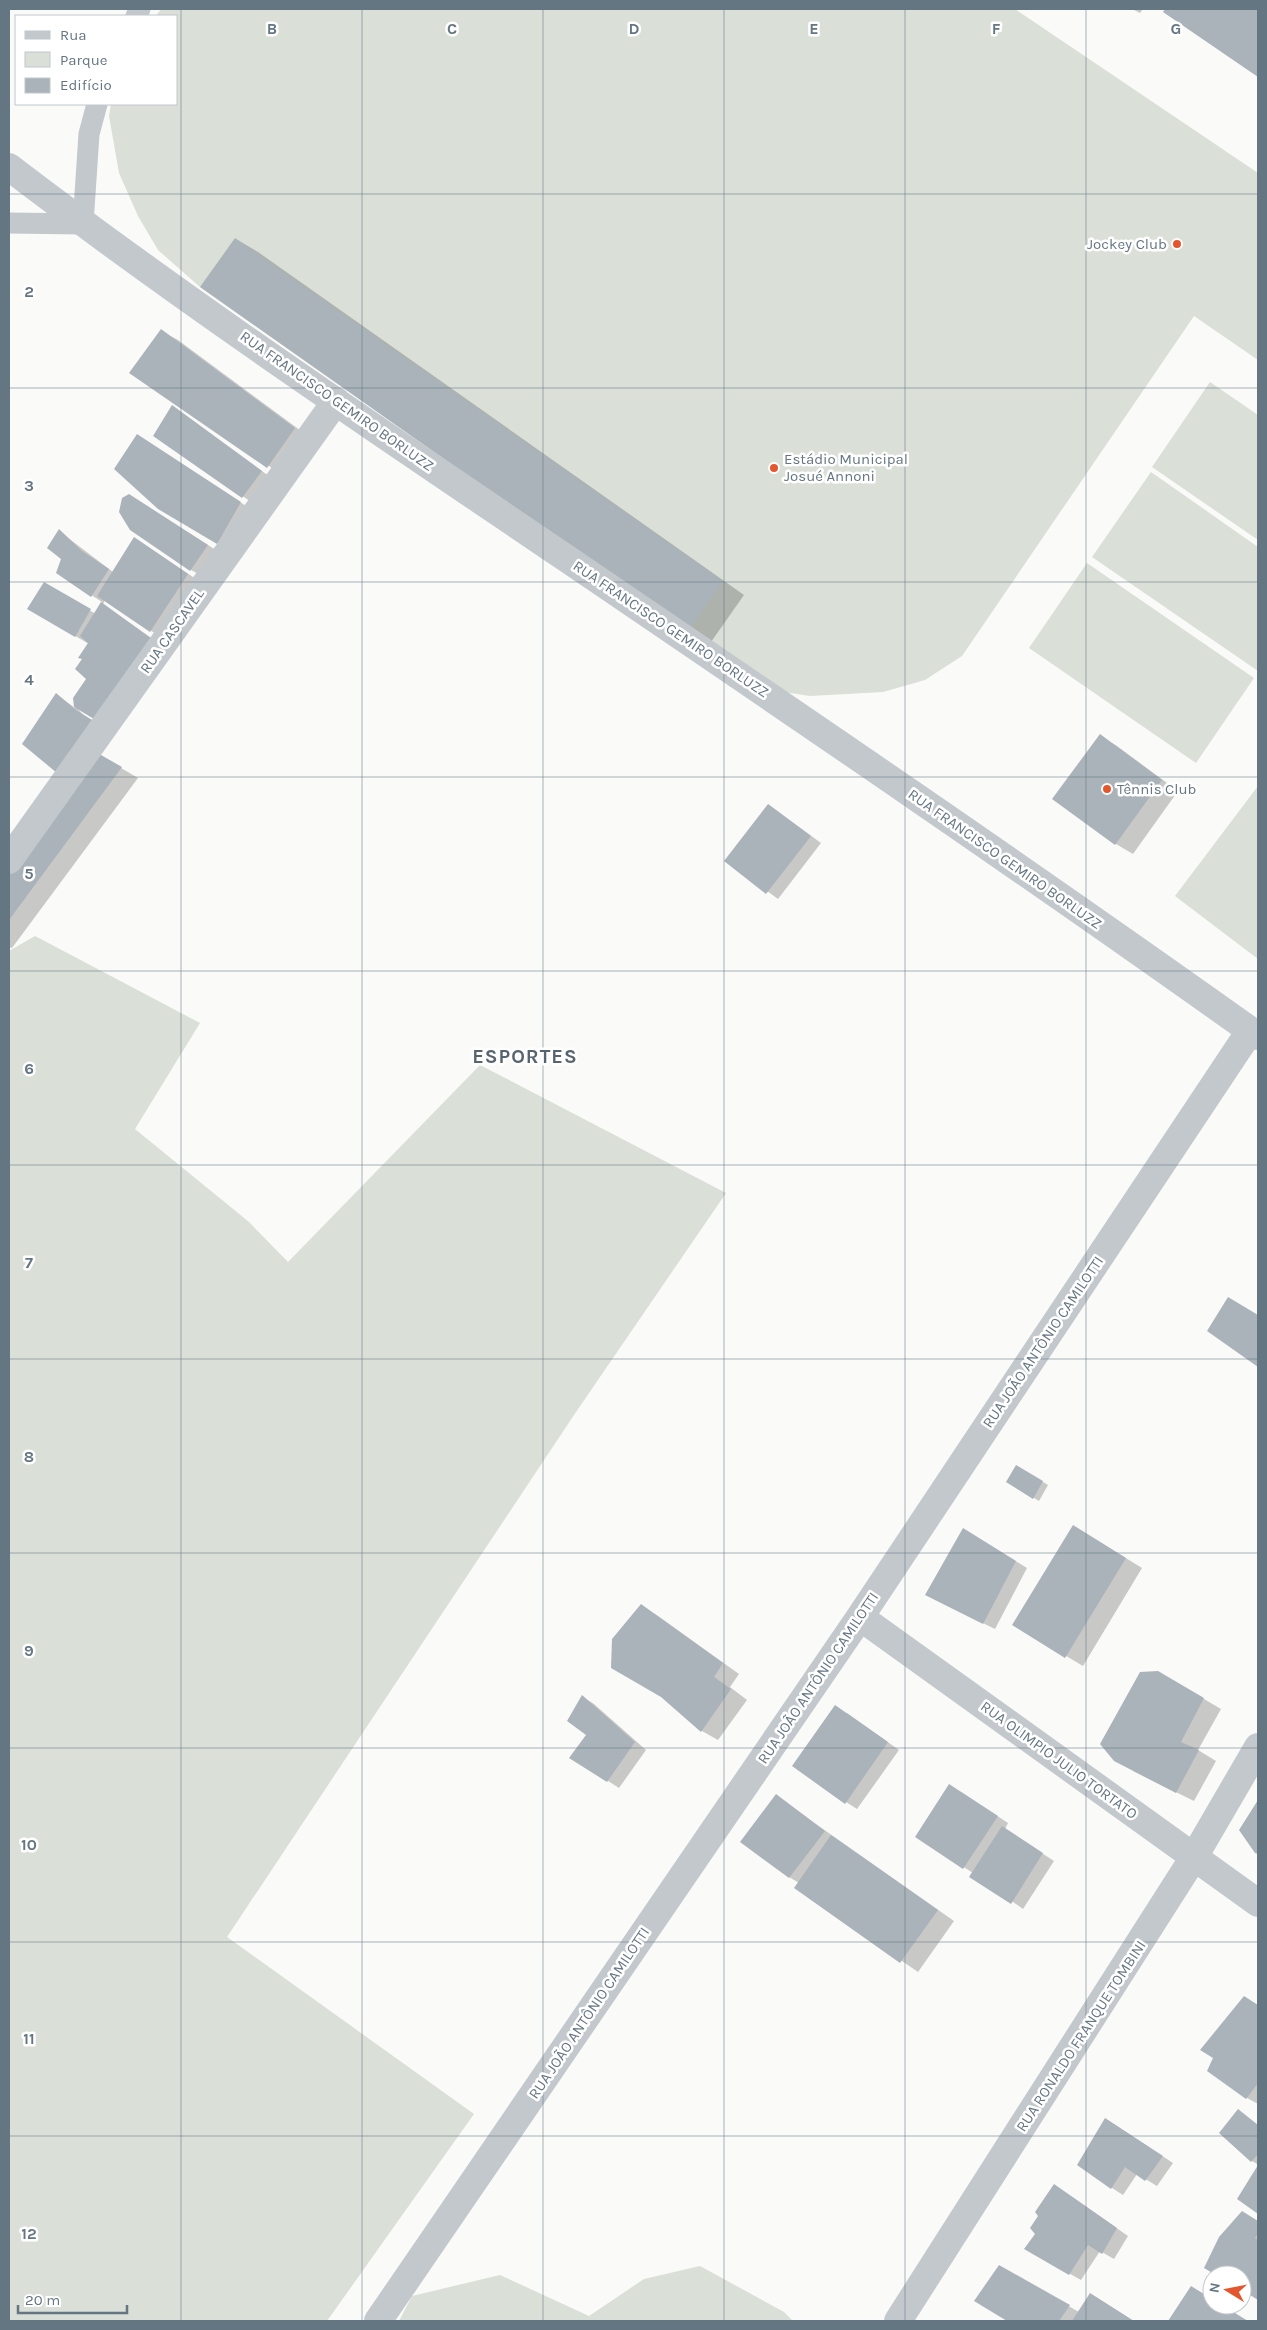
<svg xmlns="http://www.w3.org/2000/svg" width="1267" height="2330" viewBox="0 0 1267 2330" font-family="Karla,sans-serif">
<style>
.green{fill:#dadfd7}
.shadow{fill:#0003}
.building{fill:#aab3b9}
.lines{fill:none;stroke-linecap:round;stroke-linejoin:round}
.lane{stroke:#c3c8cc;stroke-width:21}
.street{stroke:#c3c8cc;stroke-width:28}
.grid{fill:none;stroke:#657683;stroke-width:1;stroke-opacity:0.55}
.poi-dot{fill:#e4572e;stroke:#fff;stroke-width:2}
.labels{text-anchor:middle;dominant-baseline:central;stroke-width:5;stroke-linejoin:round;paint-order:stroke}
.poi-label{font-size:15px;fill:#657683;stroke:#fff;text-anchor:start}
.street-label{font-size:15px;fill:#657683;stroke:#fff}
.district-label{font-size:20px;font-weight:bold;letter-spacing:1px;fill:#57646e;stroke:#fff}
.grid-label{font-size:16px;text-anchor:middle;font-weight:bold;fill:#657683;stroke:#fff;stroke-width:5;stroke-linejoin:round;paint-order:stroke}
</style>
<rect width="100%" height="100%" fill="#fafaf8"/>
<path class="green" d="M161 9H1015L1258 173V360L1194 316 962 656 925 680 883 692 810 696 784 692 675 621 200 287 158 250 138 216 119 173 109 116 111 104H176V16H156Z
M1210 382 1258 415V540L1152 467Z
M1151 472 1258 547V671L1092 557Z
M1087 563 1254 678 1196 763 1029 648Z
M1258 786V959L1175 896Z
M35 936 200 1023 135 1129 249 1222 288 1262 480 1065 726 1193 574 1415 227 1937 474 2114 327 2321H9V951Z
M700 2266 784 2312 793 2321H399L412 2296 500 2275 589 2316 644 2279Z"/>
<path class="shadow" d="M1132 9H1143L1140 13Z
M1167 9H1258V76L1165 12Z
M236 239 258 252 744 595 711 642 689 630Z
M161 331 178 340 312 439 285 477 131 372Z
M173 407 273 479 254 504 155 435Z
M138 436 257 513 235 553 158 508Z
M140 502 219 552 202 576 191 570Z
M59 531 113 572 135 538 199 581 162 638 105 600 103 604 167 649 77 708 87 719 69 779 57 695 75 708 74 699 87 679 84 660 89 644 29 609 44 584 96 614 102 602 58 573 62 559Z
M1100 736 1117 746 1178 791 1133 854 1116 844 1054 798Z
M94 752 138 778 12 948 9 947V869Z
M769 805 821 843 778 899 726 861Z
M1017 1466 1048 1485 1039 1501 1008 1482Z
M975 1536 1027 1568 995 1629 938 1601Z
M1090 1536 1142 1568 1083 1666 1014 1625Z
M641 1606 658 1616 739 1674 730 1687 747 1700 718 1740 702 1731Z
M1158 1672 1221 1709 1198 1750 1216 1761 1194 1801 1133 1771Z
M583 1697 594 1704 646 1750 619 1788 571 1757 587 1735Z
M847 1713 899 1750 857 1809 846 1802Z
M961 1792 1008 1823 1005 1829 1054 1861 1023 1909 973 1873 917 1837Z
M776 1796 954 1921 918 1972 795 1888 799 1883 789 1877Z
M1258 1802V1853L1241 1830Z
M1244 1997 1258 2006V2104L1247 2098Z
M1243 2114 1258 2126 1257 2164 1252 2161Z
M1106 2119 1173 2163 1157 2186 1137 2174 1123 2195 1112 2188Z
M1066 2193 1128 2236 1114 2259 1100 2251 1081 2280 1026 2249Z
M1243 2213 1258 2222V2298L1242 2289V2275H1219Z
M1000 2267 1079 2312 1102 2301 1133 2321H1010L976 2300Z
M1192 2288 1212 2300V2305H1220L1247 2321H1169Z"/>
<path class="building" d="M1165 9H1258V77L1163 12Z
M235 238 723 581 688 631 200 287Z
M161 329 295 428 267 468 129 373Z
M172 405 262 471 242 498 153 436Z
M137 434 241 502 217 544 158 509 114 469Z
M129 494 208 545 190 571 130 530 119 512 122 498Z
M59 529 82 551 109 569 91 597 56 573 61 559 47 548Z
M134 537 188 574 150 632 97 596Z
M44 582 91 609 75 637 27 609Z
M101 602 156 642 99 722 74 707 73 698 86 679 75 669 82 659 78 658 88 643 80 636Z
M56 693 76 710 97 723 57 773 22 744Z
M1100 734 1162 780 1115 845 1052 799Z
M94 751 122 767 9 920V867Z
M768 804 811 836 766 894 724 861Z
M1228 1297 1258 1315V1367L1207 1331Z
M1016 1465 1043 1481 1033 1499 1006 1482Z
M1073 1525 1126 1558 1065 1658 1012 1625Z
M963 1528 1016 1561 983 1624 925 1595Z
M641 1604 723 1663 714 1677 731 1689 701 1732 661 1697 611 1668 612 1639Z
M1158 1671 1204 1698 1181 1742 1199 1750 1176 1793 1114 1761 1100 1744 1140 1672Z
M582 1695 635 1742 607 1782 569 1758 586 1735 567 1721Z
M835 1705 888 1742 845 1804 792 1766Z
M949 1784 998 1816 963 1869 915 1837Z
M776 1794 825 1831 789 1878 740 1842Z
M1258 1800V1854L1255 1853 1239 1830Z
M1002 1826 1043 1853 1011 1904 969 1877Z
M831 1835 938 1910 900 1963 794 1888Z
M1244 1996 1258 2005V2083L1246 2099 1207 2071 1213 2058 1200 2050Z
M1238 2109 1258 2125V2154L1251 2162 1219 2133Z
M1105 2118 1163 2156 1145 2181 1125 2167 1111 2189 1077 2165Z
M1258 2165V2214L1237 2199Z
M1054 2184 1117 2228 1102 2254 1088 2245 1069 2275 1024 2249 1035 2234 1030 2228 1038 2216 1035 2212Z
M1242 2211 1258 2221V2234L1255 2238 1258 2240V2300L1242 2290V2275H1216L1204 2268 1219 2237Z
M999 2265 1070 2305 1059 2321H1007L974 2301Z
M1191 2286 1212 2299V2305H1222L1248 2321H1168Z
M1090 2293 1134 2321H1072Z"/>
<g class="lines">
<path class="lane" d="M136 16 140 9
M9 223 83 224 89 134 97 104"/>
<path class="street" d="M9 167C187 303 374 428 560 554 794 713 1028 872 1258 1036
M9 860 336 401
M860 1617 1258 1903
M378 2321 860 1617 1250 1031
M898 2321 1194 1857 1258 1747"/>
</g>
<path class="grid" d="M181 9V2321M362 9V2321M543 9V2321M724 9V2321M905 9V2321M1086 9V2321M9 194H1258M9 388H1258M9 582H1258M9 777H1258M9 971H1258M9 1165H1258M9 1359H1258M9 1553H1258M9 1748H1258M9 1942H1258M9 2136H1258"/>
<g class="poi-dot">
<circle cx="1177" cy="244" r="5"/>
<circle cx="774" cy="468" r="5"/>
<circle cx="1107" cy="789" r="5"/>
</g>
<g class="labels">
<g class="poi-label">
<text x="1167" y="244" text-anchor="end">Jockey Club</text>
<text x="784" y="459">Estádio Municipal<tspan x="784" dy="17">Josué Annoni</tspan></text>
<text x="1117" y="789">Tênnis Club</text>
</g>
<g class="street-label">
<text transform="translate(337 401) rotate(35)">RUA FRANCISCO GEMIRO BORLUZZ</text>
<text transform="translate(671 629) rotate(34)">RUA FRANCISCO GEMIRO BORLUZZ</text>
<text transform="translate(172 631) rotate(-55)">RUA CASCAVEL</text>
<text transform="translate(1005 859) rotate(35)">RUA FRANCISCO GEMIRO BORLUZZ</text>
<text transform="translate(1043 1342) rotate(-56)">RUA JOÃO ANTÔNIO CAMILOTTI</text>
<text transform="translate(818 1678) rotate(-56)">RUA JOÃO ANTÔNIO CAMILOTTI</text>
<text transform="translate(1059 1760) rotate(36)">RUA OLIMPIO JULIO TORTATO</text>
<text transform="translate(589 2013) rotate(-56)">RUA JOÃO ANTÔNIO CAMILOTTI</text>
<text transform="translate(1081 2036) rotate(-57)">RUA RONALDO FRANQUE TOMBINI</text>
</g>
<g class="district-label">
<text x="525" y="1056">ESPORTES</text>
</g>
</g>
<g class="grid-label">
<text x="272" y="34">B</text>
<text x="452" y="34">C</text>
<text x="634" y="34">D</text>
<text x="814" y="34">E</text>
<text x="996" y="34">F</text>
<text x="1176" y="34">G</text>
<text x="29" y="297">2</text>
<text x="29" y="491">3</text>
<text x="29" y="685">4</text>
<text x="29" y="879">5</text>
<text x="29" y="1074">6</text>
<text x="29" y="1268">7</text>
<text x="29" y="1462">8</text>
<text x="29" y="1656">9</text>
<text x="29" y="1850">10</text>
<text x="29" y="2044">11</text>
<text x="29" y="2239">12</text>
</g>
<rect width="1267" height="2330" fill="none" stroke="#657683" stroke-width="20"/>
<rect x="15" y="15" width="162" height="90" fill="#ffffff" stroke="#c1c8cd"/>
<rect x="25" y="31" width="25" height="8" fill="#c3c8cc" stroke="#c1c8cd"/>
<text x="60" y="40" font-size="15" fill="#657683">Rua</text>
<rect x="25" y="52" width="25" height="15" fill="#dadfd7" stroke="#c1c8cd"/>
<text x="60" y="65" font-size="15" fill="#657683">Parque</text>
<rect x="25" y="78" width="25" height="15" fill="#aab3b9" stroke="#c1c8cd"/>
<text x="60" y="90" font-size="15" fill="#657683">Edifício</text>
<g transform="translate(1227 2290) rotate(280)"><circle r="24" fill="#ffffff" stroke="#c1c8cd"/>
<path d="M0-4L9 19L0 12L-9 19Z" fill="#e4572e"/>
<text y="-8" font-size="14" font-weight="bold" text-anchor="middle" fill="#657683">N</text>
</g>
<path d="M18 2305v8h109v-8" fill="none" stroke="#657683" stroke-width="2.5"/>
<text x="25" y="2305" font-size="15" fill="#657683" stroke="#ffffff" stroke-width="4" paint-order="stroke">20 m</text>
</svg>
